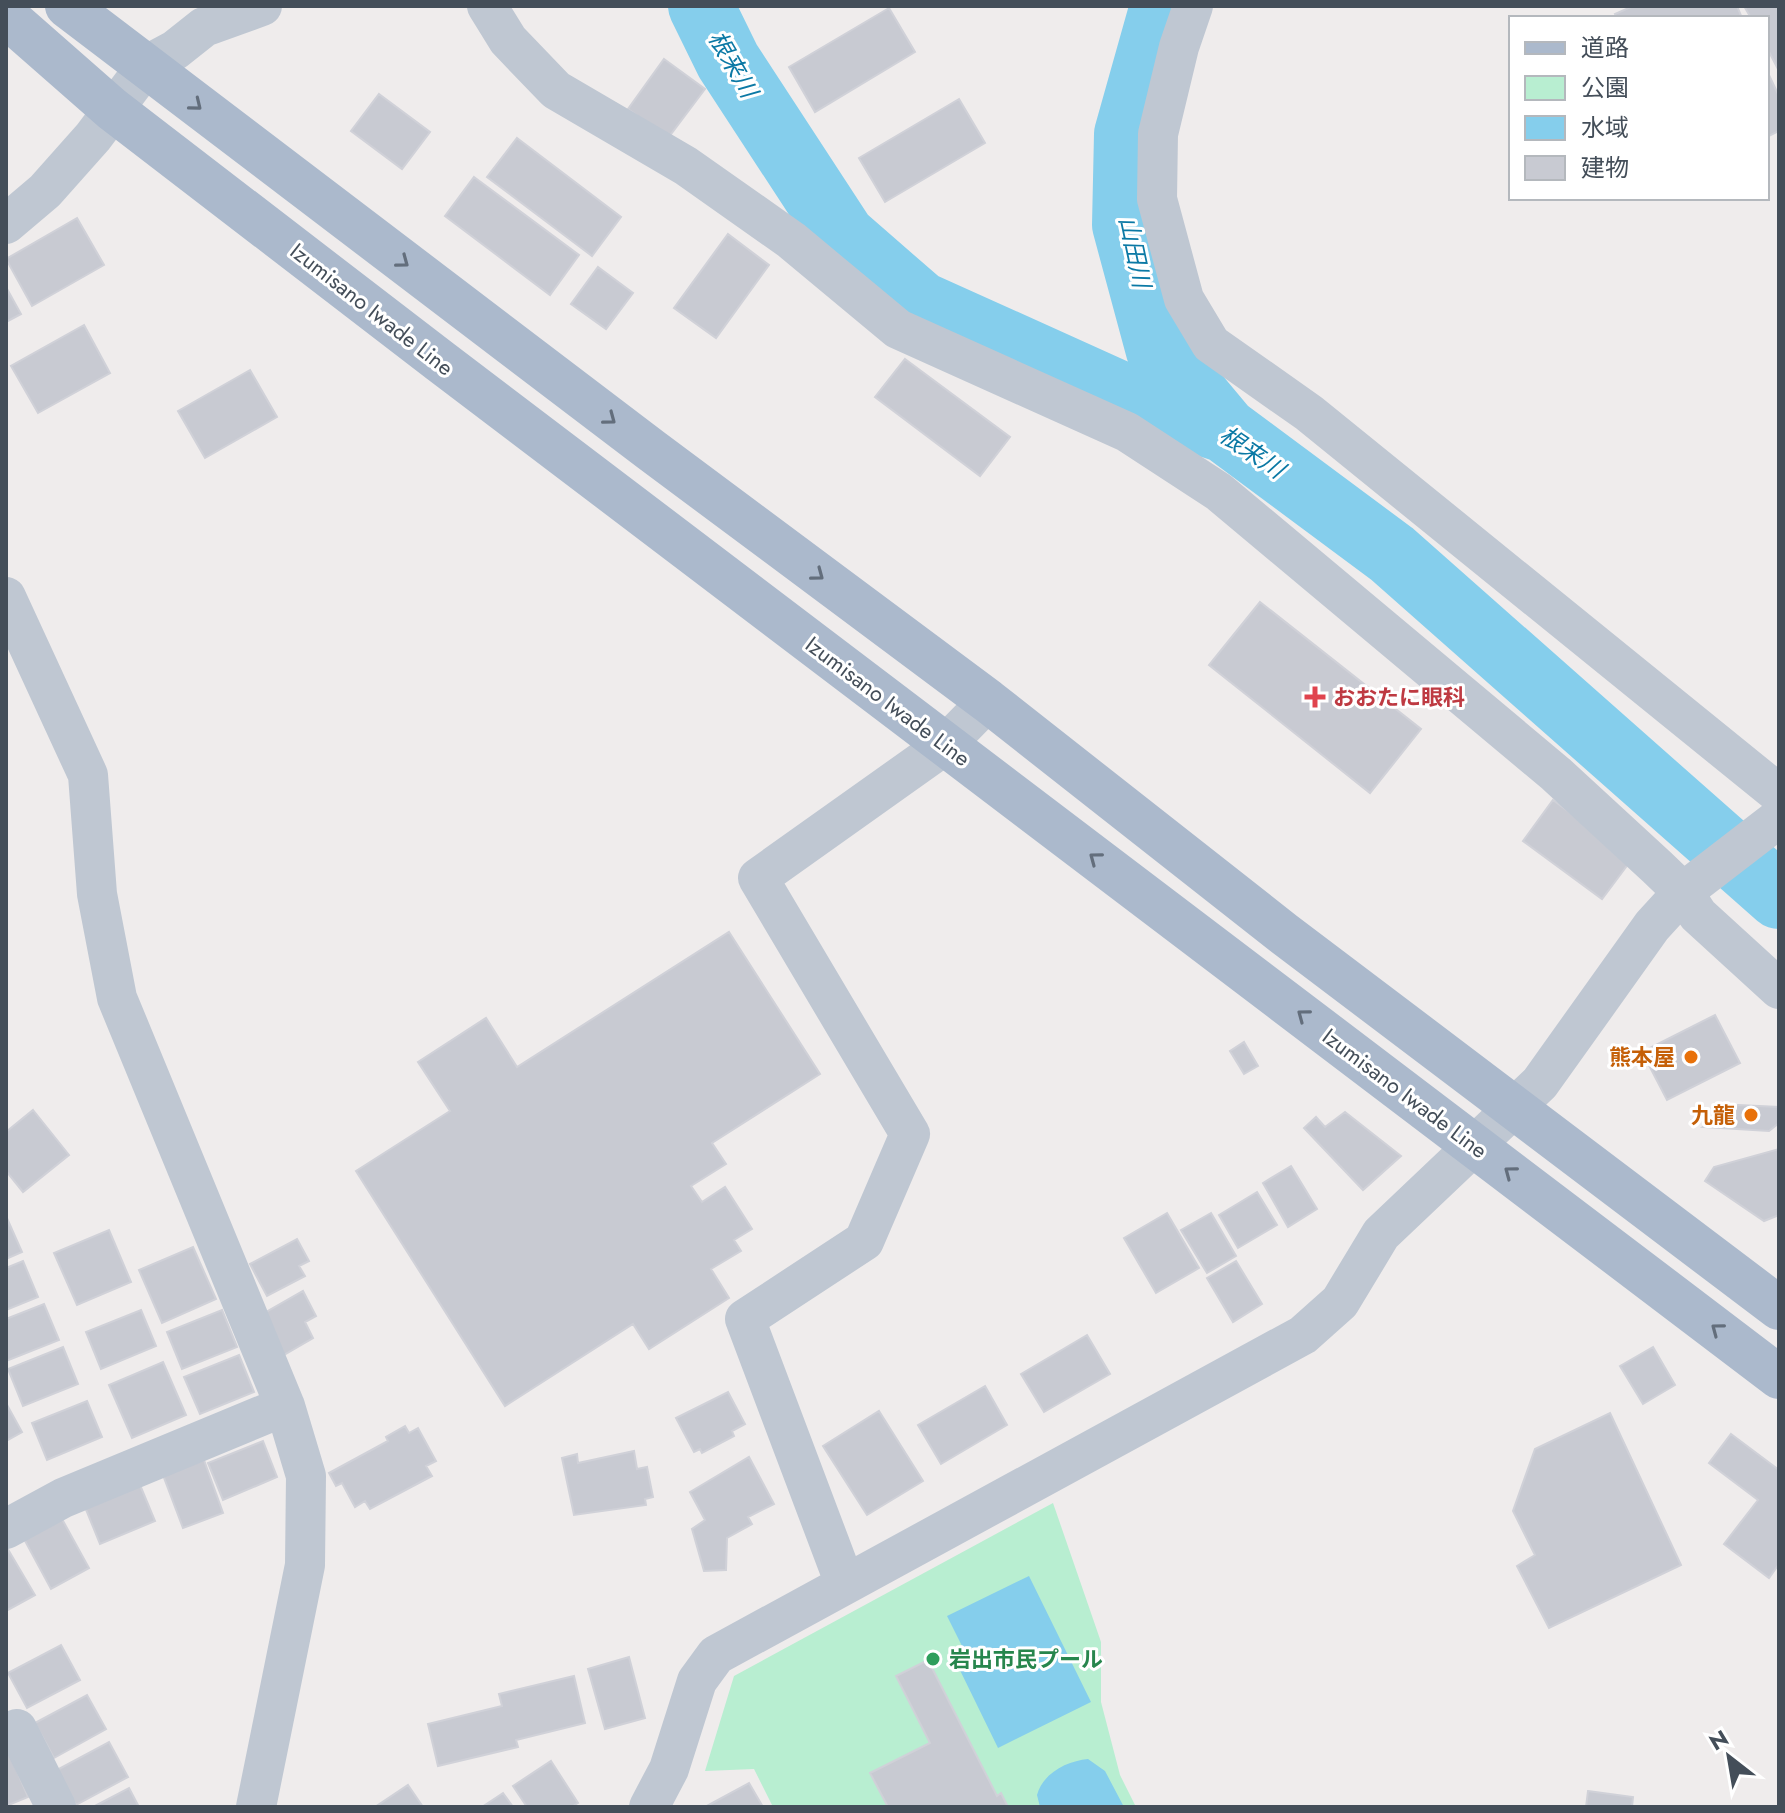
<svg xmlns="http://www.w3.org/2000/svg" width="1785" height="1813" viewBox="0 0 1785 1813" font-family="Jost,'Noto Sans JP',sans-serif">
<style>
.green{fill:#b8eed1}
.water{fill:#85ceec}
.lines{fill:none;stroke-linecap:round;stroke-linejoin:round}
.river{stroke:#85ceec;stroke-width:66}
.building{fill:#c8cad2;stroke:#d0d1d8;stroke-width:2}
.minor{stroke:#bfc7d2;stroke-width:40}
.major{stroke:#abb9cc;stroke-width:44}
.oneway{stroke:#636e7c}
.health-dot{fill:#e0444e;stroke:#fff;stroke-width:3}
.food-dot{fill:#e8710a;stroke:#fff;stroke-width:3}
.leisure-dot{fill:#2e9e5b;stroke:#fff;stroke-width:3}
.labels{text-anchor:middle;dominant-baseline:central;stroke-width:6;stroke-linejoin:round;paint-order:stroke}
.street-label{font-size:22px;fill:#444e59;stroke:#fff}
.health-label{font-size:22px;font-weight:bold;fill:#be3a42;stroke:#fff;text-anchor:start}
.food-label{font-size:22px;font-weight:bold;fill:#c56008;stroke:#fff;text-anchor:end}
.leisure-label{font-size:22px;font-weight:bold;fill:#27864d;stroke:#fff;text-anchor:start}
.water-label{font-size:24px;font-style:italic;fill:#0b79a5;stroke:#fff}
</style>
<rect width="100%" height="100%" fill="#efecec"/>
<path class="green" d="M1053 1503 1101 1642V1702L1120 1775 1136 1807H773L754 1769 705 1771 734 1676Z"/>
<path class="water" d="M1029 1576 1091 1702 998 1748 955 1660 966 1654 947 1616Z
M1088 1759 1105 1771 1124 1807H1040L1037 1795C1043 1773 1067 1761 1088 1759Z"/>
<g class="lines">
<path class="river" d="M701 6 728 61 843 237 920 304 1133 400 1225 430 1392 554 1779 896
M1163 6 1127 134 1125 225 1159 351 1225 430"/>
</g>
<path class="building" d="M1633 6H1737L1742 18H1617L1615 14Z
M1744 6H1779V71L1767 48V18H1751Z
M889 8 915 52 815 112 789 67Z
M664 59 705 89 668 138 628 109Z
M1767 71 1779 96V131L1767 137Z
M379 94 430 132 402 169 351 131Z
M959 99 985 143 885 202 859 158Z
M517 138 621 217 592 256 487 177Z
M474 177 579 255 550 295 445 216Z
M77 218 104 265 32 306 6 259Z
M728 234 769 265 716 338 674 308Z
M598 267 633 293 606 329 571 304Z
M6 287 21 314 6 322Z
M84 325 110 373 38 413 11 366Z
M905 359 1010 437 980 476 875 397Z
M250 370 277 417 205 458 178 411Z
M1260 602 1421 729 1370 793 1209 665Z
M1553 800 1632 859 1602 899 1523 841Z
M729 932 820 1074 712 1143 726 1164 691 1186 702 1202 725 1187 752 1229 734 1240 741 1251 711 1269 729 1298 649 1349 633 1324 505 1406 356 1171 450 1111 418 1062 486 1018 517 1067Z
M1715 1015 1740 1063 1667 1100 1642 1052Z
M1244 1042 1258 1066 1244 1074 1230 1051Z
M1738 1105 1779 1107V1123L1769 1131 1703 1127Z
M33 1110 69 1155 23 1192 6 1171V1132Z
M1345 1112 1401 1156 1363 1190 1304 1128 1316 1117 1325 1127Z
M1779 1149V1215L1764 1221 1705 1181 1714 1167Z
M1291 1166 1317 1209 1288 1227 1263 1183Z
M1257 1192 1277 1225 1238 1248 1219 1215Z
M1167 1213 1199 1268 1156 1293 1124 1238Z
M1211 1213 1236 1256 1207 1273 1181 1230Z
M6 1216 22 1252 6 1259Z
M109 1230 131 1282 77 1305 54 1253Z
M297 1239 309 1261 299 1266 305 1276 267 1296 250 1264Z
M193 1247 216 1299 162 1323 139 1270Z
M23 1261 38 1297 6 1310V1268Z
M1236 1261 1262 1304 1233 1322 1207 1278Z
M303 1291 316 1316 305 1322 313 1338 282 1356 261 1315Z
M44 1304 59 1340 6 1361V1319Z
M141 1310 156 1346 101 1369 86 1332Z
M222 1310 237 1347 182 1369 167 1332Z
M1087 1335 1110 1374 1044 1412 1021 1374Z
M63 1347 78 1384 23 1406 8 1369Z
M1653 1347 1675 1385 1643 1404 1620 1366Z
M239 1355 254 1392 200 1414 184 1377Z
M163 1362 186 1415 132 1438 109 1385Z
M985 1386 1007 1425 941 1464 918 1425Z
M728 1392 745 1424 732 1431 734 1436 702 1453 700 1449 694 1452 676 1418Z
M87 1401 102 1437 47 1460 32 1423Z
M6 1403 22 1432 6 1441Z
M879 1411 923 1481 867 1515 823 1446Z
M1610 1413 1681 1565 1549 1628 1517 1566 1535 1555 1513 1511 1535 1449Z
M405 1426 409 1433 418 1428 436 1461 426 1466 432 1476 370 1509 365 1501 355 1507 342 1483 336 1486 329 1473 388 1441 386 1437Z
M1731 1434 1779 1470V1564L1769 1578 1724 1544 1758 1500 1709 1463Z
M263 1441 277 1477 223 1500 208 1463Z
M634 1451 637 1469 647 1467 653 1497 645 1499 646 1505 574 1515 562 1458 577 1454 578 1463Z
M749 1457 774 1504 748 1517 752 1524 727 1538 726 1570 704 1571 692 1529 705 1520 690 1492Z
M204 1460 223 1513 183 1528 163 1475Z
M140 1485 155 1521 100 1544 85 1507Z
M62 1519 89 1568 51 1589 24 1539Z
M6 1546 35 1595 6 1611Z
M61 1645 80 1680 27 1708 8 1673Z
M629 1657 645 1718 605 1729 588 1669Z
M928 1660 997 1796 1001 1793 1008 1807H888L870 1773 930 1743 896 1676Z
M574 1676 585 1723 516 1740 518 1747 438 1766 428 1724 502 1706 499 1694Z
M87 1695 106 1729 54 1758 35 1723Z
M109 1742 128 1777 76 1805 57 1770Z
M6 1745 28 1797 6 1806Z
M551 1761 578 1803 571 1807H527L513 1786Z
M749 1783 763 1807H705Z
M408 1785 423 1807H375Z
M129 1788 139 1807H93Z
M1588 1791 1633 1797 1632 1807H1586Z
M503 1793 513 1807H482Z"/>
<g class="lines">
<path class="minor" d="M487 6 508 40 556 90 686 166 791 240 898 329 1127 432 1219 492 1556 774 1657 867 1683 892 1698 915 1779 989
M1193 6 1179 47 1158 134 1157 199 1184 299 1211 344 1309 413 1779 794
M6 224 45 191 93 137 147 65 175 50 204 27 262 6
M6 597 88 775 97 894 117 998 285 1406 306 1476 305 1565 256 1807
M6 1529 63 1498 285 1406
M845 1584 745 1319 864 1241 910 1134 758 878 945 745 988 701
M6 1734 17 1729 56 1807
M649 1807 669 1769 697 1681 716 1655 1303 1335 1340 1302 1381 1234 1540 1083 1652 926 1683 892 1779 818"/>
<path class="major" d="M67 6 651 450 988 701 1283 933 1779 1308
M6 16 112 109 440 361 1779 1377"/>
</g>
<defs><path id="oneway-chevron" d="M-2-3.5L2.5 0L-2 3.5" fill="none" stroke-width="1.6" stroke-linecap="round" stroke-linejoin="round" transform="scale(2)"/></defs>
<g class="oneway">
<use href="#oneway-chevron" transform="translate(196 105) rotate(39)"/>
<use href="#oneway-chevron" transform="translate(403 262) rotate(37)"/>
<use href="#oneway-chevron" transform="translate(610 419) rotate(37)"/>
<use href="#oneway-chevron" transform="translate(818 575) rotate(37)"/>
<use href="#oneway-chevron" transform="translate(1095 858) rotate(-143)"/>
<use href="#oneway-chevron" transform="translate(1303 1015) rotate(-143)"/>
<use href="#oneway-chevron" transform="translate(1510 1172) rotate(-143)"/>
<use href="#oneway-chevron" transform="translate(1717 1329) rotate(-143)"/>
</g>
<path class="health-dot" d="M1311 685h8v8h8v8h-8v8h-8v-8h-8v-8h8z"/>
<g class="food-dot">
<circle cx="1691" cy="1057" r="8"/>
<circle cx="1751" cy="1115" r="8"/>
</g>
<circle class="leisure-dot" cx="933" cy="1659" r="8"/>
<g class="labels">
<g class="street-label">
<text transform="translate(372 309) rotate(38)">Izumisano Iwade Line</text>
<text transform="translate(888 701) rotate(37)">Izumisano Iwade Line</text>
<text transform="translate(1405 1093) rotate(37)">Izumisano Iwade Line</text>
</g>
<g class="health-label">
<text x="1333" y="697">おおたに眼科</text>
</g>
<g class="food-label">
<text x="1675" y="1057">熊本屋</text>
<text x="1735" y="1115">九龍</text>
</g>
<g class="leisure-label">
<text x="949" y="1659">岩出市民プール</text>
</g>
<g class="water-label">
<text transform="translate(733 64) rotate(60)">根来川</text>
<text transform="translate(1135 252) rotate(78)">山田川</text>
<text transform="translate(1252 452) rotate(34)">根来川</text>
</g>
</g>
<rect width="1785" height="1813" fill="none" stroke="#444e59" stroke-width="16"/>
<rect x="1509" y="16" width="260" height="184" fill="#ffffff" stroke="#b4b8bd" stroke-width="2"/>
<rect x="1525" y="42" width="40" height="12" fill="#abb9cc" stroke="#b4b8bd" stroke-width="2"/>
<text x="1581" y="56" font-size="24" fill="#444e59">道路</text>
<rect x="1525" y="76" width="40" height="24" fill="#b8eed1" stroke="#b4b8bd" stroke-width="2"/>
<text x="1581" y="96" font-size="24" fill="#444e59">公園</text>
<rect x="1525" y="116" width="40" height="24" fill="#85ceec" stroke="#b4b8bd" stroke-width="2"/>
<text x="1581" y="136" font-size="24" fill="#444e59">水域</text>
<rect x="1525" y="156" width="40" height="24" fill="#c8cad2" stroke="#b4b8bd" stroke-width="2"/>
<text x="1581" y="176" font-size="24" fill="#444e59">建物</text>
<g transform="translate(1729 1757) rotate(329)" stroke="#ffffff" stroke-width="6" paint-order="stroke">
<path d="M0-6L14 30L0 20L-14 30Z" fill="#444e59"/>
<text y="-12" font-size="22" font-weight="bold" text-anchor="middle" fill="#444e59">N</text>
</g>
</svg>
